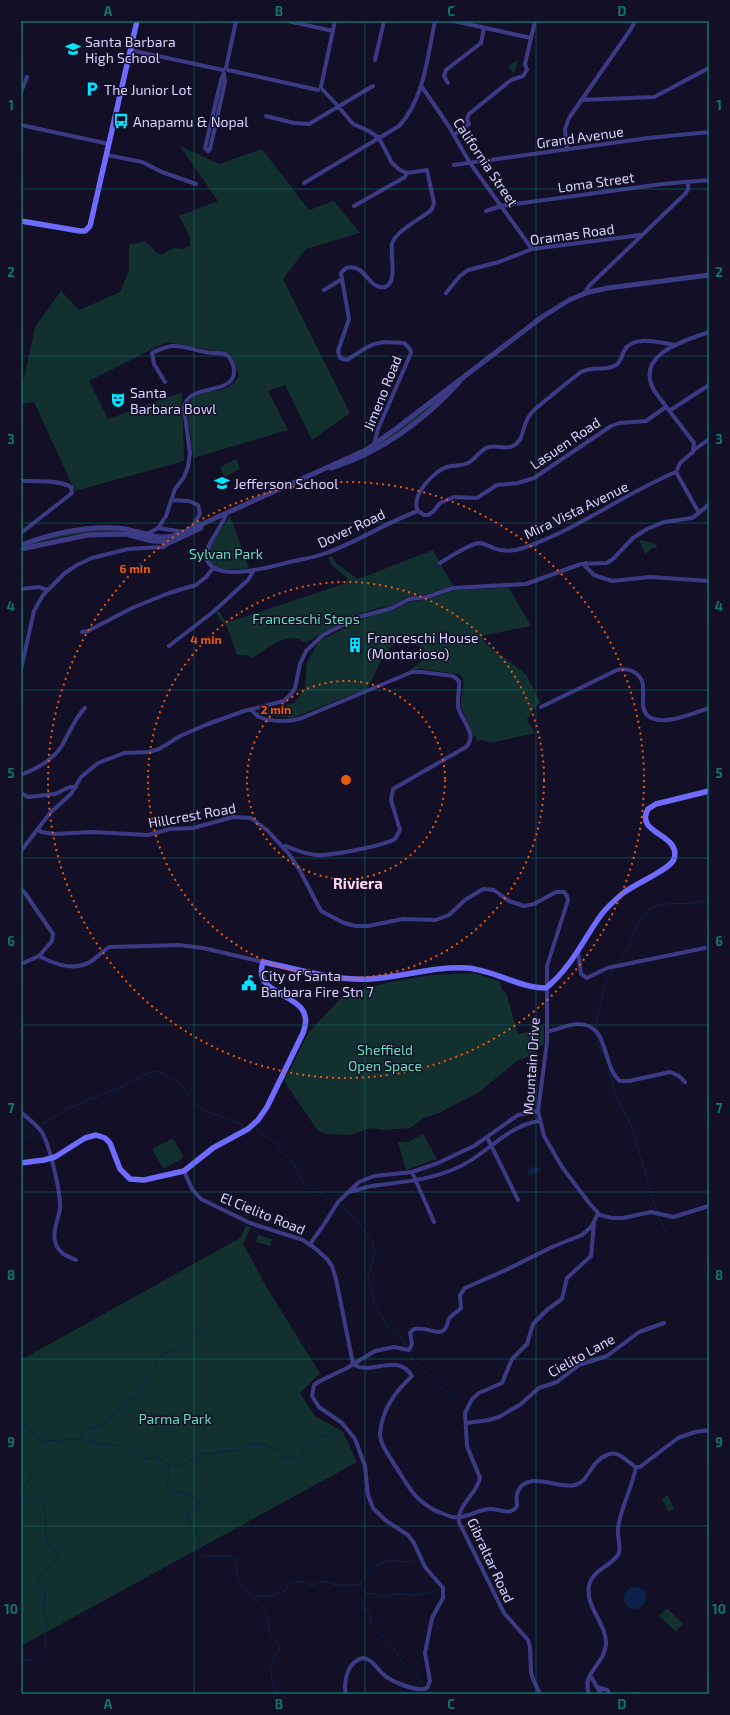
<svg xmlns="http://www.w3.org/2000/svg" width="730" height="1715" viewBox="0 0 730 1715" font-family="'Exo 2',sans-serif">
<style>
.green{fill:#12302f}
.water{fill:#0c2248}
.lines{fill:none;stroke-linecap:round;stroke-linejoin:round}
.stream{stroke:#0c2248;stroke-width:1}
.minor{stroke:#3d3a85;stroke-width:4}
.tertiary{stroke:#3d3a85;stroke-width:5}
.secondary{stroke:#6f6bff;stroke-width:5.5}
.grid{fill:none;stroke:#0f766e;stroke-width:1;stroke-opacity:0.55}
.ring{fill:none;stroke:#e8590c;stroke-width:2;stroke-dasharray:2 4}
.labels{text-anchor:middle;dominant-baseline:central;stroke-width:3;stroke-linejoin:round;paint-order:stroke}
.poi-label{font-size:14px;fill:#d9d4ff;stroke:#130f26;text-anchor:start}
.street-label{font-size:14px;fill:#d9d4ff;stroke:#130f26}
.park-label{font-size:14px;fill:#5fe0c0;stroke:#130f26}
.neighbourhood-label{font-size:15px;font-weight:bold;fill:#ffd6f0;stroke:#130f26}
.centre{fill:#e8590c;stroke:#130f26;stroke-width:2}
.ring-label{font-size:12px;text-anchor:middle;font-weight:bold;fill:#e8590c;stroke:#130f26;stroke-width:3;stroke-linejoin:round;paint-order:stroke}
.neatline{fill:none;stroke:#0f766e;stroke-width:1.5}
.grid-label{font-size:13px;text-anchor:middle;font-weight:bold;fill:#0f766e}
</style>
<rect width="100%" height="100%" fill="#130f26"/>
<path class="green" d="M517 60 518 61 514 74 508 67Z
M180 146 219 164 262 149 309 210 334 201 360 233 306 249 283 279 350 413 312 440 285 385 268 391 288 430 193 458 187 409C192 386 216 396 231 385 234 383 237 379 239 376L231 354 167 342 89 381 108 419 182 392 184 461 75 491 34 402 21 404V379L24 378 35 327 61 291 79 310 120 292 129 270V245L145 241 158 254H163L173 248 184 249 190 246V237L179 216 218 201Z
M439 398 440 401 383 444 360 454Z
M236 459 240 469 224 477 220 467Z
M230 516 249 568C235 570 203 573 208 550 209 544 226 523 230 516Z
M122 530 158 540C135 534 105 531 81 534 60 536 41 542 21 547L28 544 75 531Z
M639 540 654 543 658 547 652 548 645 554Z
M433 550 453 586 428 594 407 597 391 606 378 608 359 614 305 643C287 629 268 649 252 658L248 655H237L227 626 220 620 216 613 219 610 226 623 346 583 347 578 332 565 328 557 332 556 336 563 358 579Z
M509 588 531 626 481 636 486 644 526 674 540 702 527 719 535 733 491 743 483 740 477 741 476 737 473 736C471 725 464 717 461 707 458 696 470 681 458 674L421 669 407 672 426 658 414 635C387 638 379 667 368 688L293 718 251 714 294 703 305 688 307 662 319 641 358 621 377 613 394 610 409 602 428 599 456 590Z
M474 973 500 981 502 990 506 992 518 1034 532 1031 530 1024 537 1022 541 1026H544V1044C537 1046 536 1054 529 1057 525 1059 521 1058 517 1061L478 1093 439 1113 424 1118 410 1128 383 1130 370 1128 350 1135 327 1134 318 1131 284 1081 309 1032 341 998 365 988 406 979 432 975Z
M423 1134 437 1159 406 1170 398 1142H408Z
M171 1139 174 1140 183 1156 182 1159 165 1168H163L153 1151 154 1148Z
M246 1226 251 1227 243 1244 267 1288 320 1373 300 1393 315 1416 343 1432 357 1462 21 1646V1360L240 1238Z
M258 1235 272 1239 270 1246 256 1242Z
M668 1495 674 1509 668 1512 662 1498Z
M666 1609H668L682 1623V1625L676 1631 674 1630 660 1617V1615Z"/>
<path class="water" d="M532 1166 535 1168 538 1167 541 1169 539 1172 530 1176 527 1170H530Z
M624 1598a11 11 0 1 1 22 0a11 11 0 1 1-22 0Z"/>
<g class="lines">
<path class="stream" d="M617 965C620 960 624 955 627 949 633 936 638 918 650 909 666 898 695 910 709 896
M277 988H279L288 974
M595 1028 606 980 615 967
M596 1035 598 1046 606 1059
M609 1068 615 1094 630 1122 657 1212
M42 1124 69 1108 119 1088 146 1074 157 1071 178 1082 195 1103 205 1111 243 1125
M257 1129 275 1143 293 1163 302 1181 310 1188 333 1200
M21 1143 36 1130
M342 1205 362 1228 373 1243 375 1253 368 1277 375 1305 388 1327 402 1338 406 1346
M658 1215 667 1234
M409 1352 412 1359 453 1399
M21 1425 30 1429 36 1437 44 1441 82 1439 97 1444H106L120 1446 146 1459C155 1455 170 1460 169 1472 169 1478 166 1482 167 1488 176 1495 192 1491 198 1502L196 1507 187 1516 200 1539C200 1543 197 1548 199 1551 203 1561 226 1553 235 1558 236 1570 237 1583 247 1593 253 1599 263 1605 265 1613 266 1617 269 1622 269 1625 269 1629 267 1630 269 1634 274 1642 282 1641 279 1651 268 1659 271 1681 276 1692L286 1694
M81 1438C85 1427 98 1426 107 1423 111 1414 118 1409 126 1406L128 1401 135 1397 143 1386V1381L155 1365 160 1355 179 1348 185 1344 189 1336 200 1331 206 1327 218 1323
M21 1457 32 1470C32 1487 7 1491 43 1501L46 1521 45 1529 48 1542 58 1555 55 1563 48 1566 36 1581 45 1593 44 1609 48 1625 45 1635V1648L31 1660 22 1661 21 1666
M168 1465 180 1466 199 1455 206 1453 212 1454 234 1450 242 1452 246 1445C252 1444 258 1445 264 1444L277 1450 283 1456 296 1459 301 1456 305 1449 321 1436H327L334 1428
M360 1584C366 1573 376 1562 389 1561 398 1559 406 1564 415 1561
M366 1593 377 1594 387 1598 393 1594 418 1595 438 1590
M255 1597C261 1594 266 1598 272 1596 274 1595 283 1592 285 1591 288 1582 298 1581 306 1582L309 1586 314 1585 322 1581C336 1586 346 1586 360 1584L366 1595 362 1603 363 1609 370 1613 371 1622 373 1626 394 1649 402 1662 410 1668 423 1684"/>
<path class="minor" d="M288 21 333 31
M454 21 531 38
M130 50 223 70
M375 60 384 21
M226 68 236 21
M228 70 318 90
M224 75 225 82 210 149 208 151 205 148 221 80 224 73
M448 83 444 76 446 70 481 43 484 28
M321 87 335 21
M422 87 448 125 470 163 532 249
M323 90 337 105 353 124 369 131 379 138 392 163 400 170 407 173
M21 92 27 77
M581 100 654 97 709 68
M266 116 294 123 309 124 373 86
M21 125 109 144
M454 135 469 124 467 119 469 114 511 80 523 76 527 70 525 64 535 21
M567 150 565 129 569 118 631 29 635 21
M107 155 142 162 162 172 196 184
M454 165 648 138 709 132
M304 183 399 126C424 100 428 54 435 21
M354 206 405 177 407 173 427 170 434 203 432 209 429 212C419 219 394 233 392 244 390 255 398 283 385 287 369 291 365 262 346 268L341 273 349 319 338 351 340 358 347 360 364 349 374 344 384 342 404 343 410 349 411 353 378 429 374 445
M486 211 501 206 662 184 709 180
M324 290 342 279
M446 293 460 276 468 270 499 262 532 249 641 235
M584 294 589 286 686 193 688 189V182
M669 411 709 385
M694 450 709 439
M21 481C34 481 60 480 71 487L72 493 21 533
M171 500 189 501 198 505 200 514 191 529
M418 511C410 496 434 471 447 467 454 465 461 466 468 463 476 459 479 450 489 447 497 445 506 450 513 446 525 440 522 424 530 415 534 409 540 405 546 400 557 391 569 381 581 372 593 366 605 371 614 366 621 363 621 357 624 351 632 334 660 343 675 345
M418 511 424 515H428L433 512 440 503 454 497 477 498 497 485 518 483 534 478 611 426 619 423 646 421 666 407
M699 513 676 472 680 463 693 452 694 443 655 392C633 355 683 341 709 332
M226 514C222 527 204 547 206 557 212 585 273 566 290 562 303 559 317 557 329 552 359 541 387 522 418 511
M158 528 166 516 175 489 184 477 188 467 190 453 184 408C187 384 225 395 233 377 236 370 232 359 227 355 223 352 216 353 212 353 198 352 185 345 172 346 165 347 158 350 152 353L154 364 165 382
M145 535 158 528 184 532
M440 563C450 557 470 543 481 543 485 544 489 546 493 548 503 552 512 552 523 548 577 530 623 494 676 472
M586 563 585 566 594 575 612 581 650 577 709 581
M21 589 39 587 48 590
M82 632 88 631 132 608 169 593 196 585 206 577 213 568
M169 646 213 612 248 580 254 570
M21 669 34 611 43 595 65 573 77 565 92 558 128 549 163 547 171 542
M541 707 617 670C622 669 627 669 632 671 653 681 636 703 647 715 660 728 695 713 709 708
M252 709C257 724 290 722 302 718L412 672H422L453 676 459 681C460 690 457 698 458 706 460 720 479 734 466 747L393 789 391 800 400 830 395 839C383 846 330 856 316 855 306 854 295 850 286 846L283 847
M21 775C36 769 52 761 61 747 69 734 74 719 85 708
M21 793 28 797 55 794 70 787H76
M39 830 41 832 54 834 92 832 148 835 170 829 193 828 233 817 251 818 267 830 289 854 299 869 321 911 344 923 356 926H368L403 919 436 920 449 915 465 900 483 889 494 890 509 901 524 906 534 904 556 892H564L567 896 568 900 547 966V1042L538 1111 544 1136 562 1167 590 1204 600 1215 612 1218H623L651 1212 673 1217 709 1206
M21 851 50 813 71 794 81 777 98 763 124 753 149 752 159 749 180 736 208 724 244 711 284 701 292 693 295 688 300 664 306 651 323 635 359 617 392 608 409 599 427 597 453 588 526 584 581 564 607 563 614 558 633 538 647 529 664 522 692 518 699 513 709 504
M21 889 25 893 53 934 52 941 39 956
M578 951 581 974 587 978 607 968 705 948
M39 956C56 965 76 972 93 960 99 956 103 950 110 947L179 945 203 948 263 962
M21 964 39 956
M548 1031C558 1030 568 1024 578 1024 610 1024 601 1065 620 1081H629L670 1072 679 1076 685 1082
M21 1112C27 1118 36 1124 41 1131 49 1142 61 1193 60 1208 59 1218 52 1230 55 1241 57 1252 66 1256 76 1260
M487 1137 518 1200
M184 1171 192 1189 201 1199 250 1223 303 1240 316 1249 327 1259 332 1266 336 1279 353 1364C371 1377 397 1351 412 1376 395 1392 382 1409 380 1434 380 1445 389 1455 394 1464 409 1486 411 1497 436 1511 442 1513 447 1516 453 1517 467 1519 476 1510 489 1509 499 1508 510 1517 517 1506 517 1502 516 1497 517 1494 525 1468 559 1490 575 1485 590 1481 590 1461 607 1455 611 1453 615 1453 619 1455 625 1458 630 1464 636 1467H640L678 1438 695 1432 709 1430
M412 1172 434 1222
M348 1192C356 1191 364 1187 372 1186 403 1182 432 1180 461 1166 489 1152 507 1126 539 1121
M310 1244 323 1226 338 1202 359 1182 374 1176 412 1172 438 1163 474 1146 518 1115 538 1111
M466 1423 489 1420 499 1417 521 1404 539 1388 557 1382 579 1365 607 1356 639 1332 664 1323
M590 1675 601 1694
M597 1687 607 1690 610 1694
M346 1694C343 1681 348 1661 363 1658 373 1659 376 1668 383 1674 390 1681 418 1693 427 1688L430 1681 425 1653 432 1618 443 1598V1588L425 1567 414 1543 408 1535 385 1520 373 1508 368 1495 365 1466 355 1439 342 1423 319 1407 312 1396 314 1385 320 1381 347 1368 375 1351 394 1347 409 1350 412 1344 410 1333 414 1329C425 1326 439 1336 444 1330 448 1327 447 1322 449 1319 452 1314 458 1312 461 1308L460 1295 465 1288 506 1270 552 1247 582 1235 592 1226 598 1213
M540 1694 533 1679 531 1672 530 1647 528 1640 504 1613 459 1522C457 1505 477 1494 480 1478L467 1446 465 1413 472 1399 479 1393 502 1383 512 1359 527 1344 533 1324 548 1309 562 1299 567 1278 591 1256 594 1223
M589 1694C581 1673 605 1664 606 1644 607 1624 585 1607 589 1586 593 1568 612 1567 619 1553 621 1545 617 1537 618 1528 621 1507 632 1488 636 1467
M632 1694H637"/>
<path class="tertiary" d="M331 468C380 453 425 420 459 382
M21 545C53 533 83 526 117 528 141 529 155 543 180 534L366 450 397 428 542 317 569 300 589 292 608 288 709 275
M21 549 88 535 126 534 152 541 171 542 201 528"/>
<path class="secondary" d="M21 221 80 231H85L90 226 137 21
M21 1163 44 1160 55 1157 85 1138 96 1135 105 1138 110 1143 120 1169 130 1179 144 1180 184 1171 213 1148 248 1129 258 1120 267 1107 303 1033C320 990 250 1001 263 962 298 969 334 981 370 979 403 977 434 966 467 968 494 970 519 988 546 988 571 968 583 940 601 915 607 907 615 900 622 894 634 884 670 870 674 859 682 834 634 834 648 809L656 804 709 791"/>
</g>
<path class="grid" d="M194 21V1694M365 21V1694M536 21V1694M21 189H709M21 356H709M21 523H709M21 690H709M21 858H709M21 1025H709M21 1192H709M21 1359H709M21 1526H709"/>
<g class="ring">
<circle cx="346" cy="780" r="99"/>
<circle cx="346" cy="780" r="198"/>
<circle cx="346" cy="780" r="298"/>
</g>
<defs>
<g id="school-bare" transform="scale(1.2)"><path d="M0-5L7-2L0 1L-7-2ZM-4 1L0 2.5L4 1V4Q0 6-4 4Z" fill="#00e5ff" stroke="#130f26" stroke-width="2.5" paint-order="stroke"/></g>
<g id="parking-bare" transform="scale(1.2)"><path d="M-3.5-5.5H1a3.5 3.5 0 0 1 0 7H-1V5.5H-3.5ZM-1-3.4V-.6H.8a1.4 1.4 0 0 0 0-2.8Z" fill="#00e5ff" stroke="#130f26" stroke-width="2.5" paint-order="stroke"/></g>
<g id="bus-bare" transform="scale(1.2)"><path d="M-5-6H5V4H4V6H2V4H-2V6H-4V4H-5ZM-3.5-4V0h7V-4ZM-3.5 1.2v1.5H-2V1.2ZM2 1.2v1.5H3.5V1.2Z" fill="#00e5ff" stroke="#130f26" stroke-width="2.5" paint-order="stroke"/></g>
<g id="theatre-bare" transform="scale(1.2)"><path d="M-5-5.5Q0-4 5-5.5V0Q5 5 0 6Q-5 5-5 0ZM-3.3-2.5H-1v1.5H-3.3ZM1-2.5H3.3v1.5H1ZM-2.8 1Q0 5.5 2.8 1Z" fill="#00e5ff" stroke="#130f26" stroke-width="2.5" paint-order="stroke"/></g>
<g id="building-bare" transform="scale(1.2)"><path d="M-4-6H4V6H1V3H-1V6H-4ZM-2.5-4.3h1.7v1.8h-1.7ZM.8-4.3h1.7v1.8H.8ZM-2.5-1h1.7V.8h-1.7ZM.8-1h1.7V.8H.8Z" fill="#00e5ff" stroke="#130f26" stroke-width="2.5" paint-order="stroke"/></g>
<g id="civic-bare" transform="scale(1.2)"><path d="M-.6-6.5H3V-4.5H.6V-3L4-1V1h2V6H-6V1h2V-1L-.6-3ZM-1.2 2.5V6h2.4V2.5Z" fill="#00e5ff" stroke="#130f26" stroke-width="2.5" paint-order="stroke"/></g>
</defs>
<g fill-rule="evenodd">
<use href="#school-bare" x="73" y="49"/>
<use href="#parking-bare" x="92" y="89"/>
<use href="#bus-bare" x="121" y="121"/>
<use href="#theatre-bare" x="118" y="400"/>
<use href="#school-bare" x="222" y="483"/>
<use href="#building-bare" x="355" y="645"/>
<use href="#civic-bare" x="249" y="983"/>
</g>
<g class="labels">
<g class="poi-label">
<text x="85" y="41">Santa Barbara<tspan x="85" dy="16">High School</tspan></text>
<text x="104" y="89">The Junior Lot</text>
<text x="133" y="121">Anapamu &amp; Nopal</text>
<text x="130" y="392">Santa<tspan x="130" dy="16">Barbara Bowl</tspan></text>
<text x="234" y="483">Jefferson School</text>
<text x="367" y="637">Franceschi House<tspan x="367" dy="16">(Montarioso)</tspan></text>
<text x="261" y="975">City of Santa<tspan x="261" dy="16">Barbara Fire Stn 7</tspan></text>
</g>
<g class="street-label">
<text transform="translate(580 137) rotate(-8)">Grand Avenue</text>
<text transform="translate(486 162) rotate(56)">California Street</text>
<text transform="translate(596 182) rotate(-8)">Loma Street</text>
<text transform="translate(572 234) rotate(-8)">Oramas Road</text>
<text transform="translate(382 393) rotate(-68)">Jimeno Road</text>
<text transform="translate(565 443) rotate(-34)">Lasuen Road</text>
<text transform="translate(576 510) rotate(-26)">Mira Vista Avenue</text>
<text transform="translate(351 528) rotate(-25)">Dover Road</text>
<text transform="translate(192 815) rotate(-10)">Hillcrest Road</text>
<text transform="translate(531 1066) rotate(-86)">Mountain Drive</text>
<text transform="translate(263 1213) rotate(22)">El Cielito Road</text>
<text transform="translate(581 1355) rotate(-29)">Cielito Lane</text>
<text transform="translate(491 1560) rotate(65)">Gibraltar Road</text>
</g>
<g class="park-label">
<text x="226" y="553">Sylvan Park</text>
<text x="306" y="618">Franceschi Steps</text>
<text x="385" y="1049">Sheffield<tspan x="385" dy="16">Open Space</tspan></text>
<text x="175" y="1418">Parma Park</text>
</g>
<g class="neighbourhood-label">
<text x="358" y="883">Riviera</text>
</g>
</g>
<circle cx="346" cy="780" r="6" class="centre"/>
<g class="ring-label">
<text x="135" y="573">6 min</text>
<text x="206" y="644">4 min</text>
<text x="276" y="714">2 min</text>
</g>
<rect width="730" height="1715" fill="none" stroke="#130f26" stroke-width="44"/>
<rect x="22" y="22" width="686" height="1671" class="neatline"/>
<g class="grid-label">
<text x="108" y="16">A</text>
<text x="279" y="16">B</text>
<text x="451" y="16">C</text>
<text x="622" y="16">D</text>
<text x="11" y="110">1</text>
<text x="719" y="110">1</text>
<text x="11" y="277">2</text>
<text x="719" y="277">2</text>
<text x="11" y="444">3</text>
<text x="719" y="444">3</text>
<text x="11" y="611">4</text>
<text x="719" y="611">4</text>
<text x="11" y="778">5</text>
<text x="719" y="778">5</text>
<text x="11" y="946">6</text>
<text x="719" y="946">6</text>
<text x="11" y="1113">7</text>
<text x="719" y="1113">7</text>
<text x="11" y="1280">8</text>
<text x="719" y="1280">8</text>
<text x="11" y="1447">9</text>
<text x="719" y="1447">9</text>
<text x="11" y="1614">10</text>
<text x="719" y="1614">10</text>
<text x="108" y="1709">A</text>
<text x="279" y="1709">B</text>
<text x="451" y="1709">C</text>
<text x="622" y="1709">D</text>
</g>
</svg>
